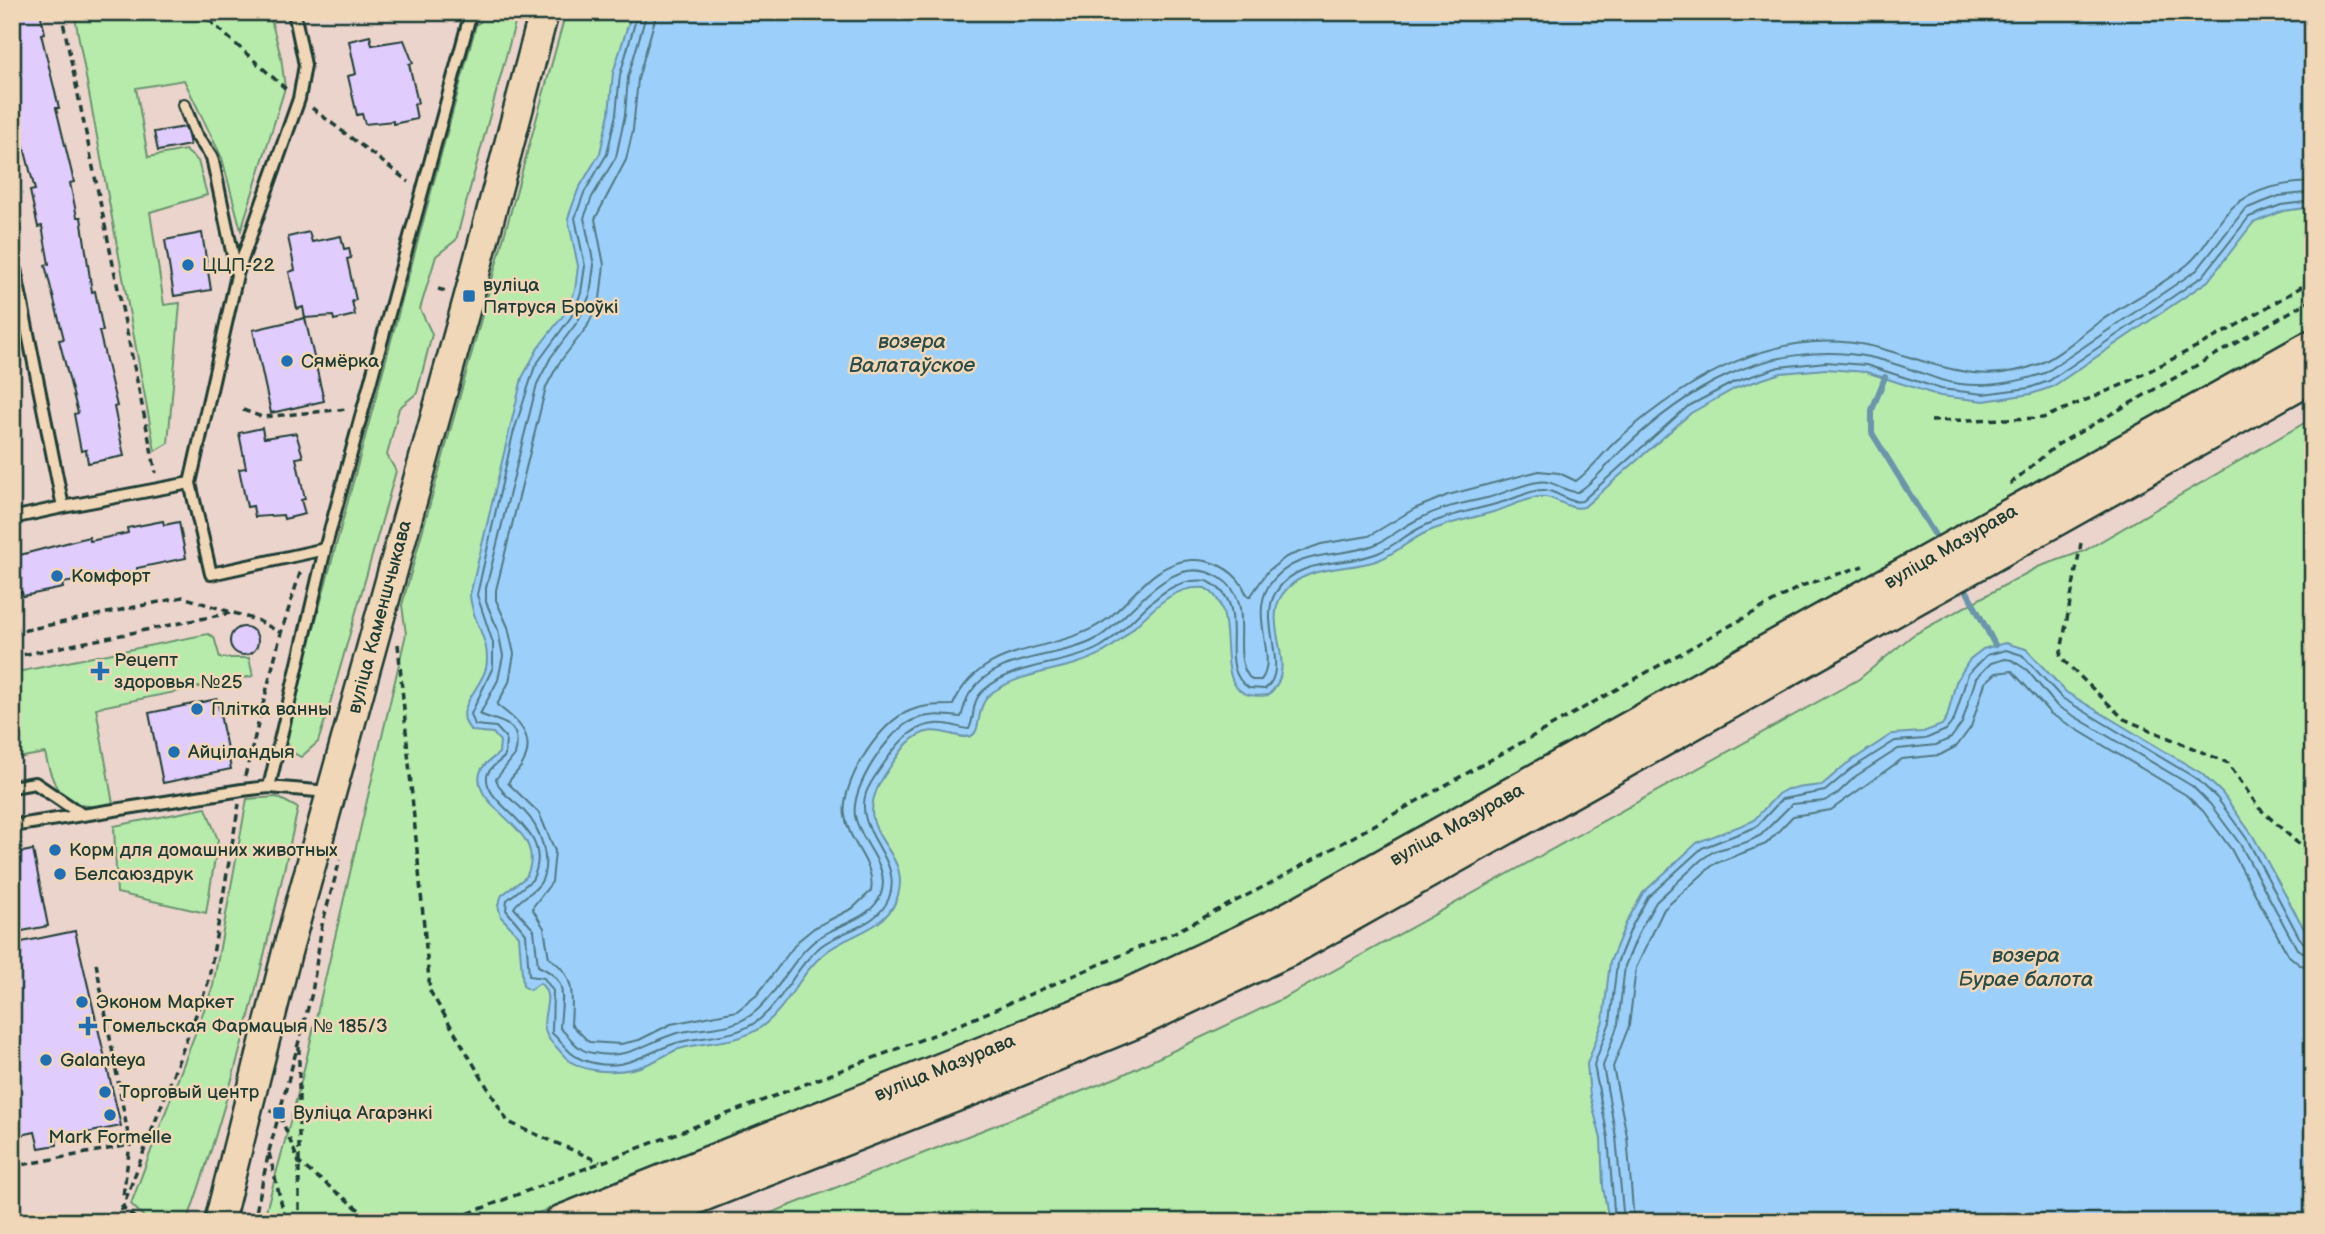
<svg xmlns="http://www.w3.org/2000/svg" width="2325" height="1234" viewBox="0 0 2325 1234" font-family="'Balsamiq Sans',sans-serif">
<style>
.green{fill:#b7ebac;stroke:#6b9470;stroke-width:2}
.water{fill:#9cd0fa;stroke:#6a95ab;stroke-width:2}
.lines{fill:none;stroke-linecap:round;stroke-linejoin:round}
.shore{stroke:#517883;stroke-width:2}
.stream{stroke:#6a95ab;stroke-width:6}
.building{fill:#e0ccfd;stroke:#1f3d34;stroke-width:2}
.service-casing{stroke:#1f3d34;stroke-width:16}
.tertiary-casing{stroke:#1f3d34;stroke-width:33}
.secondary-casing{stroke:#1f3d34;stroke-width:37}
.path{stroke:#1f3d34;stroke-width:3.5;stroke-dasharray:7 5;stroke-linecap:butt}
.service{stroke:#f0d7b7;stroke-width:10}
.tertiary{stroke:#f0d7b7;stroke-width:28}
.secondary{stroke:#f0d7b7;stroke-width:32}
.poi-dot{fill:#1f6fb2;stroke:#f0d7b7;stroke-width:2.5}
.labels{text-anchor:middle;dominant-baseline:central;stroke-width:5;stroke-linejoin:round;paint-order:stroke}
.poi-label{font-size:19px;fill:#1f3d34;stroke:#f0d7b7;text-anchor:start}
.street-label{font-size:19px;fill:#1f3d34;stroke:#f0d7b7}
.water-label{font-size:21px;font-style:italic;fill:#2c4c48;stroke:#f0d7b7}
</style>
<rect width="100%" height="100%" fill="#ebd4cc"/>
<filter id="ink" filterUnits="userSpaceOnUse"><feTurbulence type="fractalNoise" baseFrequency=".0143" numOctaves="2"/><feDisplacementMap in="SourceGraphic" scale="14" xChannelSelector="R" yChannelSelector="G"/><feConvolveMatrix kernelMatrix="1 2 1 2 8 2 1 2 1" color-interpolation-filters="sRGB"/></filter>
<g filter="url(#ink)">
<path class="green" d="M74 12H269L281 57 285 88 241 230 222 158 184 80 136 88 148 157 185 150 198 161 207 195 150 212 164 305 180 303 168 443 155 451Z
M492 12H518L456 240 436 256 420 309 432 334 417 393 399 408 387 455 396 471 329 707 318 742 301 757 292 752 287 741 307 653 476 25Z
M566 12H2313V330L1226 939 683 1159 514 1222H263L301 1082 406 634 402 605Z
M2313 418V1222H748L1118 1077 1286 997 1859 679 1913 635 2038 567 2084 551Z
M208 634 214 637 220 658H249L253 676 96 708 113 804C67 813 54 795 45 753L12 759V673Z
M277 797 298 808C267 947 235 1087 187 1222H149L131 1204 213 986 247 799Z
M206 808 218 840 206 913 117 893 114 826Z"/>
<path class="water" d="M632 12H2313V207L2283 211 2253 223 2208 281 2052 387 2031 394 1984 401 1940 396 1866 372 1826 369 1781 373 1736 388 1691 413 1584 507C1566 511 1556 495 1539 497 1524 499 1508 508 1493 512 1470 519 1449 522 1427 532 1409 540 1394 555 1376 561 1346 571 1303 564 1282 595 1261 626 1301 668 1268 695 1200 706 1249 610 1205 588 1161 583 1138 634 1102 653 1068 672 1026 669 993 692 974 705 983 731 971 736 954 742 934 717 907 744 900 752 894 761 888 770 840 838 918 845 896 901 883 931 848 934 825 953 800 973 789 1005 764 1025 738 1045 708 1040 679 1049 668 1053 660 1059 650 1063 629 1073 593 1075 573 1063 565 1059 561 1051 554 1045 530 1021 560 1001 540 983L530 990 523 986 519 936 501 917 498 905 502 895 526 877C551 828 471 811 480 773 482 764 493 759 499 753L500 741 493 733 472 731C450 711 481 689 486 668 492 641 471 621 470 595L522 378 538 348 565 313 575 290 578 266 568 218 578 190 600 153 609 113 613 73Z
M2005 643 2026 649 2066 692 2201 773 2222 793 2253 836 2313 945V1222H1609L1603 1186 1601 1139 1590 1096 1587 1064 1603 1021 1610 962 1626 923 1643 893 1698 842 1753 821 1778 794 1787 789 1822 785 1845 765 1892 734 1923 732 1942 725 1947 717 1956 682 1970 659 1983 649Z"/>
<g class="lines">
<path class="shore" d="M638 12 620 75 616 114 607 154 584 193 575 218 585 266 581 293 571 317 535 366 513 434 477 595 493 643V667L471 714 475 725 496 727 506 738 505 756C500 762 488 768 487 776 483 808 559 828 532 880L507 900 506 910 526 934 529 976 544 978 553 991 552 1033C562 1042 570 1056 583 1060 626 1075 645 1051 680 1042 707 1035 737 1038 760 1019 785 998 796 966 821 946 843 930 878 926 889 898 904 858 853 833 866 793 870 782 878 772 885 762 899 741 916 721 944 724 953 724 961 729 969 729 976 715 970 702 984 690 1017 661 1064 667 1100 647 1137 626 1159 575 1207 581 1257 604 1212 665 1249 688L1265 689C1291 669 1257 621 1276 592 1299 556 1345 567 1378 553 1394 546 1408 533 1424 526 1451 513 1478 510 1506 501 1517 498 1530 490 1542 490 1557 489 1566 504 1582 501L1687 407 1734 382 1779 367 1826 362 1866 365 1941 389 1983 394 2029 388 2049 381 2203 276 2249 217 2281 205 2313 201
M647 12 628 77 625 115 616 157 592 197 584 218 594 265 590 295 578 321 551 357 537 384 486 588V602L498 630 503 656 498 680 480 714C497 723 524 719 515 755L496 779C501 795 513 799 524 811 540 827 552 860 541 882 535 893 520 897 514 908L534 930 538 966C571 980 561 999 560 1028 571 1038 577 1051 593 1053 628 1060 643 1044 674 1034 701 1026 731 1032 755 1012 780 991 791 959 817 939 836 924 872 920 881 894 891 865 860 843 855 816 851 788 886 735 909 722 926 713 943 715 961 717 964 709 965 700 970 693 997 652 1058 660 1096 639 1133 618 1170 547 1220 578 1260 602 1226 657 1252 680H1261C1278 659 1250 617 1268 587 1294 547 1340 559 1374 545 1391 538 1404 525 1421 518 1442 507 1464 503 1487 498 1504 494 1521 484 1538 482 1554 479 1564 493 1578 492 1594 482 1607 465 1620 452 1652 421 1688 393 1728 375 1772 355 1823 348 1869 357 1894 362 1917 372 1941 380 1974 390 2013 384 2045 373L2197 270 2245 209 2279 196 2313 192
M657 12 638 79 633 130 626 160 595 219 604 265 600 299 587 327 559 363 546 387 496 590V600L508 627 514 654 509 682 497 705C517 720 538 736 522 765 518 772 512 776 508 783L539 813 555 851 552 882 532 908 544 928 549 958C575 974 573 996 571 1024L589 1042 621 1044 639 1040 671 1024 737 1011 757 995 798 941 814 928 853 908 871 891C876 863 849 844 845 816 840 785 877 726 905 713 921 705 936 705 953 705 983 636 1060 657 1110 617 1136 595 1154 563 1191 560 1211 559 1231 568 1242 585 1245 590 1245 594 1250 597L1268 571 1286 557 1321 544 1369 536 1414 509 1448 495 1539 471 1559 473 1576 481C1591 470 1603 453 1617 440 1688 378 1776 324 1875 347 1934 362 1977 388 2039 364 2060 355 2077 338 2095 325 2125 303 2159 288 2188 264 2202 252 2210 236 2220 222 2240 191 2278 183 2313 182
M1615 1222 1608 1138 1594 1065 1610 1022 1617 963 1632 926 1648 897 1702 848 1756 827 1782 799 1825 791 1851 769 1895 741 1925 739 1946 730 1954 720 1968 674 1987 655 2006 650 2022 655 2062 698 2197 779 2217 798 2247 839 2299 937 2306 946 2313 948
M1624 1222 1616 1137 1603 1066 1618 1024 1625 966 1640 930 1656 902 1701 860 1714 851 1747 842 1761 835 1792 804 1825 801 1837 794 1856 776 1898 749 1936 745 1951 738 1962 723 1976 678 1991 663 2005 659 2012 660 2027 670 2057 706 2192 786 2210 804 2240 844 2297 949 2313 957
M1634 1222 1627 1136 1613 1067 1629 1026 1636 968 1664 909 1714 864 1766 844 1793 816 1831 810 1902 759 1940 755 1957 746 1971 727 1985 683 1996 673 2012 671 2051 714 2186 795 2203 811 2231 849 2288 955 2300 965 2313 967"/>
<path class="stream" d="M1885 377 1872 410V433L1941 545
M1962 582 1995 645"/>
</g>
<path class="building" d="M12 12H40L45 33 41 34 59 108H56L74 182 70 183 77 217H81L92 292 95 291 103 331H99L117 406 114 407 124 456 88 463 86 450 81 451 74 414 78 413 59 340 64 339 45 265 49 264 42 226 38 227 30 191 35 190 16 116 20 115 12 78Z
M370 36 372 45 404 40 413 63 409 64 418 103 414 104 417 119 393 124V121L365 124 362 114 357 115 348 76 356 74 349 41Z
M186 127 190 145 158 151 154 132Z
M309 232 312 242 341 236 344 249 349 248 351 258 347 259 356 300 352 301 355 315 334 320 333 316 305 318 303 307 297 309 289 272 295 270 288 237Z
M202 233 211 290 174 296 165 240Z
M305 318 324 401 271 413 253 330Z
M262 428 264 438 296 433 303 457 296 458 305 499 301 500 305 514 284 519 283 515 255 517 253 506 247 507 239 469 246 468 239 433Z
M163 521 164 525 179 522 186 558 137 568V572L62 583 63 588 23 596 22 592 12 594V552L15 551 16 556 89 537 90 541 128 533 127 528Z
M230 641a14 14 0 1 1 28 0a14 14 0 1 1-28 0Z
M217 699 231 769 163 783 149 713Z
M33 850 48 926 12 933V854Z
M75 931 121 1126 56 1139 57 1145 39 1148 35 1132 12 1137V944Z"/>
<g class="lines">
<g class="service-casing">
<path id="service" d="M184 105 196 135 212 157 237 275 190 483 211 574 325 549
M12 254 63 507 190 483
M237 274 299 99 305 65 294 12
M12 518 63 507
M12 787 35 783 81 814
M269 787 325 549 471 12
M12 826 242 790 269 787 329 792"/>
</g>
<g class="tertiary-casing">
<path id="tertiary" d="M219 1222 287 952 469 296 544 12"/>
</g>
<g class="secondary-casing">
<path id="secondary" d="M561 1222 1128 995 1279 924 2313 346
M633 1222 996 1079 1137 1021 1290 949 2313 375"/>
</g>
<path class="path" d="M61 12 156 473
M200 12 286 89
M312 108 409 182
M438 289 446 291
M243 410 262 417 347 409
M1931 421 2043 418 2124 384 2227 331 2313 280
M2010 484 2057 445 2313 299
M2081 543 2060 657 2124 719 2228 763 2259 808 2313 857
M12 633 183 597 259 621 281 633
M398 644 430 991 508 1122 600 1162
M12 657 230 613
M245 776 281 633 301 570
M96 963 130 1145 123 1196
M270 1111 279 1113 299 1163 375 1222
M269 1153 286 1222
M12 1164 16 1166 130 1145
M121 1205 139 1222
M117 1222 208 983 239 804
M254 1222 269 1151 312 993 322 925 340 860
M299 1222V1047
M446 1222 954 1027 1175 932 1269 884 1801 586 1863 566"/>
<use href="#service" class="service"/>
<use href="#tertiary" class="tertiary"/>
<use href="#secondary" class="secondary"/>
</g>
</g>
<g class="poi-dot">
<circle cx="188" cy="265" r="7"/>
<rect x="462" y="289" width="14" height="14" rx="3.5"/>
<circle cx="287" cy="361" r="7"/>
<circle cx="57" cy="576" r="7"/>
<path d="M96.5 660.5h7v7h7v7h-7v7h-7v-7h-7v-7h7z"/>
<circle cx="197" cy="709" r="7"/>
<circle cx="174" cy="752" r="7"/>
<circle cx="55" cy="850" r="7"/>
<circle cx="60" cy="874" r="7"/>
<circle cx="82" cy="1002" r="7"/>
<path d="M84.5 1015.5h7v7h7v7h-7v7h-7v-7h-7v-7h7z"/>
<circle cx="46" cy="1060" r="7"/>
<circle cx="105" cy="1092" r="7"/>
<rect x="272" y="1106" width="14" height="14" rx="3.5"/>
<circle cx="110" cy="1115" r="7"/>
</g>
<g class="labels">
<g class="poi-label">
<text x="202" y="265">ЦЦП-22</text>
<text x="483" y="285">вуліца<tspan x="483" dy="22">Пятруся Броўкі</tspan></text>
<text x="301" y="361">Сямёрка</text>
<text x="71" y="576">Комфорт</text>
<text x="114" y="660">Рецепт<tspan x="114" dy="22">здоровья №25</tspan></text>
<text x="211" y="709">Плітка ванны</text>
<text x="188" y="752">Айціландыя</text>
<text x="69" y="850">Корм для домашних животных</text>
<text x="74" y="874">Белсаюздрук</text>
<text x="96" y="1002">Эконом Маркет</text>
<text x="102" y="1026">Гомельская Фармацыя № 185/3</text>
<text x="60" y="1060">Galanteya</text>
<text x="119" y="1092">Торговый центр</text>
<text x="293" y="1113">Вуліца Агарэнкі</text>
<text x="110" y="1137" text-anchor="middle">Mark Formelle</text>
</g>
<g class="street-label">
<text transform="translate(1951 547) rotate(-30)">вуліца Мазурава</text>
<text transform="translate(380 617) rotate(-75)">вуліца Каменшчыкава</text>
<text transform="translate(1457 825) rotate(-29)">вуліца Мазурава</text>
<text transform="translate(945 1068) rotate(-22)">вуліца Мазурава</text>
</g>
<g class="water-label">
<text x="912" y="341">возера<tspan x="912" dy="24">Валатаўское</tspan></text>
<text x="2026" y="955">возера<tspan x="2026" dy="24">Бурае балота</tspan></text>
</g>
</g>
<rect width="2325" height="1234" fill="none" stroke="#f0d7b7" stroke-width="42"/>
<rect x="21" y="21" width="2283" height="1192" fill="none" stroke="#1f3d34" stroke-width="2.5" filter="url(#ink)"/>
</svg>
